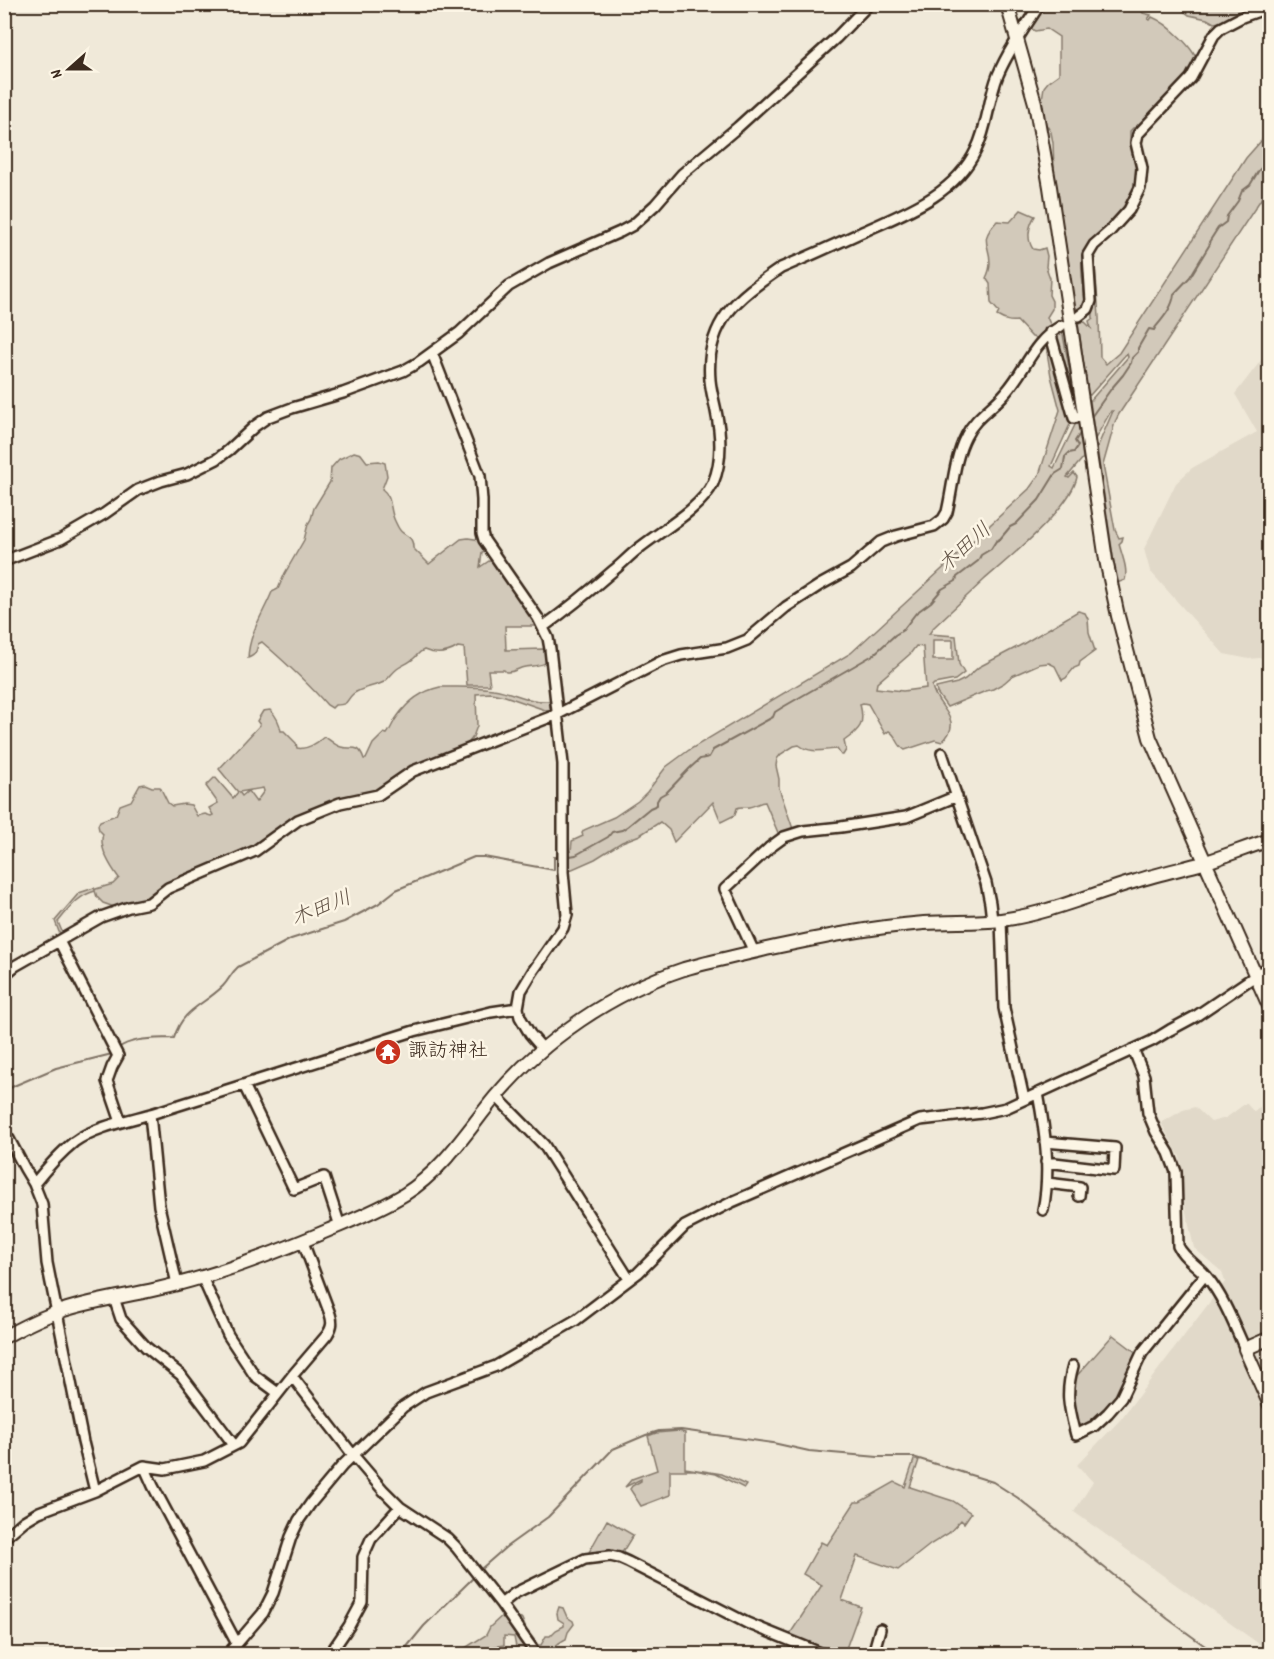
<svg xmlns="http://www.w3.org/2000/svg" width="1274" height="1659" viewBox="0 0 1274 1659" font-family="Dekko,'Klee One',sans-serif">
<style>
.built{fill:#e1d9c9}
.green{fill:#d2c9ba;stroke:#867a6c;stroke-width:1.5;fill-rule:evenodd}
.lines{fill:none;stroke-linecap:round;stroke-linejoin:round}
.stream{stroke:#7e7163;stroke-width:2}
.street-casing{stroke:#3b2a1e;stroke-width:14}
.secondary-casing{stroke:#3b2a1e;stroke-width:16}
.street{stroke:#fcf5e5;stroke-width:9}
.secondary{stroke:#fcf5e5;stroke-width:12}
.labels{text-anchor:middle;dominant-baseline:central;stroke-width:5;stroke-linejoin:round;paint-order:stroke}
.poi-label{font-size:20px;fill:#3b2a1e;stroke:#fcf5e5;text-anchor:start}
.water-label{font-size:21px;font-style:italic;fill:#625346;stroke:#fcf5e5}
</style>
<rect width="100%" height="100%" fill="#f0e9d9"/>
<filter id="ink" filterUnits="userSpaceOnUse"><feTurbulence type="fractalNoise" baseFrequency=".0167" numOctaves="2"/><feDisplacementMap in="SourceGraphic" scale="12" xChannelSelector="R" yChannelSelector="G"/><feConvolveMatrix kernelMatrix="1 2 1 2 8 2 1 2 1" color-interpolation-filters="sRGB"/></filter>
<g filter="url(#ink)">
<path class="built" d="M1269 350V657L1249 659 1224 654 1150 571 1144 549 1176 483 1192 468 1257 432 1235 394Z
M1269 1099V1651L1074 1512 1093 1482 1077 1465 1120 1420 1225 1282 1222 1272 1194 1248 1184 1203 1180 1157 1161 1123 1183 1110 1195 1107 1211 1122 1226 1118 1246 1103 1254 1112Z"/>
<path class="green" d="M1182 4 1269 5 1227 21 1214 23 1207 19 1189 15 1180 8Z
M1042 5H1138L1143 13 1151 15 1148 19 1150 20 1152 17C1167 23 1195 48 1198 64L1147 125 1133 128 1130 131V142C1146 158 1136 190 1133 211 1120 220 1087 239 1083 254 1079 265 1084 288 1085 301L1082 306 1078 309 1075 307 1054 169 1053 143 1051 132 1045 123 1042 99 1044 87 1048 82 1059 74V37L1047 29 1035 31 1029 27Z
M1269 132V187L1119 414 1115 422 1103 465 1115 530 1119 538 1123 537 1122 541 1119 544C1122 556 1128 568 1125 580L1117 583 1097 448 1113 411H1111L1095 439 1090 401 1128 357 1127 353 1090 395 1088 394 1078 323 1085 322 1091 328 1089 321 1093 318 1091 258 1094 252 1099 317 1100 357 1106 364 1119 353 1246 158Z
M1021 210 1035 216C1029 225 1026 239 1033 249L1039 250 1045 248 1047 256 1046 267 1050 278 1049 295 1052 301V309L1047 317 1050 324 1049 329 1038 338 1032 337 1017 321C1009 322 1004 320 997 316L999 312 991 303 990 284 986 278C988 274 990 268 990 263 990 242 978 242 997 221L1010 222Z
M1062 329 1077 412 1055 336Z
M1049 337 1072 420 1051 466 1054 468 1075 425 1078 423 1083 458 1067 477 1069 478 1074 473 1077 477C1071 508 1009 558 984 580 967 596 950 612 933 628L929 634 956 636 959 664 964 673 955 680 934 684 932 686C936 708 966 719 942 742L935 740 905 750C897 746 897 735 889 731L885 734 868 704 863 703 860 704C865 724 861 729 844 741L846 750 843 755H841L837 749C822 750 811 754 799 745L794 746 781 754 777 759 776 766 779 779V788L793 829 779 835 765 802C760 802 755 806 749 807 744 808 742 806 737 808L735 815 721 822 713 802 674 842 669 830 660 822 640 835 622 842 595 859 568 871 566 852 571 851 572 841 583 836 582 833 584 830 614 817 638 801 647 792 666 767 689 750 851 653 1029 489 1039 475 1060 410 1051 376 1045 340ZM933 640H953V660H933ZM916 646 923 647 926 688 903 691 876 688 877 683 910 654Z
M354 452 361 454 367 462 379 461 385 463 387 476 382 489C393 497 389 510 395 521 397 525 399 531 403 533 410 538 413 539 413 548L429 564 461 539 468 538 481 540 486 548 485 552 482 553 480 567 489 561H493L539 626H505L506 650 544 649 548 653 549 661C542 666 534 666 525 667 518 668 514 673 506 672L504 670H488L490 685H467L464 648 458 647C447 654 435 655 424 650 418 652 418 655 413 659 409 663 402 665 397 669 392 673 389 678 384 682 374 687 362 687 353 694 345 701 350 705 335 705L332 708 327 705C307 682 285 662 262 642L258 644C257 651 255 656 248 658 249 633 263 614 272 592L278 589 285 573 304 540 308 524 311 519 314 508 330 482 331 468 339 459Z
M1078 611 1085 613 1088 619 1089 632 1095 651 1080 662 1079 666 1074 668 1066 678 1062 680 1055 666 1049 663 1039 664 1012 676 1004 683 993 689 986 691 947 707 937 693 936 688 957 683 965 679 979 667 1023 644Z
M440 687C458 687 476 686 493 689 515 692 525 702 549 701L551 712 505 696 491 693 476 694 477 726 473 737 465 747 415 766 388 791 386 796C371 802 355 802 340 807 328 811 313 822 301 823 280 837 262 855 237 862L152 898 117 908 103 903 97 897 95 891C77 896 69 909 58 922L63 934 59 932 55 921 79 893 94 888 95 890 96 889 113 884 119 878C111 867 98 848 103 834L99 830 98 825 100 821 116 815 120 805 131 801 140 785 145 784 152 787H160L168 803 172 806 184 804 191 805 197 816 205 814 211 816 213 815 209 808 218 803 206 786 215 777 233 798 238 792 219 769 260 725 257 721 263 711 270 710C276 715 280 724 281 731H284L296 743 297 748C306 750 317 743 324 737 330 739 334 745 341 747 352 750 359 743 364 759H366L373 744 384 733 387 734C391 729 393 722 397 717 408 701 421 691 440 687ZM263 788 264 791 256 802 248 791 242 796 239 792Z
M1113 1335 1138 1354C1127 1377 1117 1406 1095 1421 1090 1424 1083 1426 1078 1429L1070 1402 1073 1380Z
M679 1431 685 1433V1468L722 1474 746 1485 744 1488 716 1474 694 1470H670V1495L641 1506 630 1489 632 1486 641 1481V1479L625 1487 632 1479 657 1470 648 1436 656 1433Z
M914 1460H919L910 1487 953 1501 971 1513 964 1523 961 1520 949 1533 931 1544 898 1570 857 1556 842 1600 861 1607 844 1654H832L788 1637 822 1585 803 1574 821 1542 827 1545 855 1502H860L895 1482 905 1487Z
M607 1520 633 1535 620 1556 588 1554Z
M559 1607 563 1608 567 1617 573 1621 574 1624 568 1632 566 1639C558 1642 554 1649 546 1652 534 1657 518 1654 506 1654L509 1650 516 1647 514 1637 504 1636V1645L486 1648 482 1654H461L465 1648 486 1635 490 1627 503 1615H508L518 1623 521 1618 522 1619 526 1629 523 1632 526 1635 528 1633 530 1634 538 1645H541L546 1636H550L556 1630 564 1626V1623L558 1619 557 1613Z"/>
<g class="lines">
<path class="stream" d="M1089 420 1111 389 1123 375 1131 363 1132 358 1138 352V348L1149 329 1154 330 1155 328C1163 318 1173 307 1174 294L1190 277 1210 244 1209 242 1218 228 1226 222 1227 216 1238 201 1242 191 1250 185 1259 170 1270 160
M570 856 576 855 608 837 612 832 622 830 628 826 650 808 657 805V801L660 796 667 792 690 768 700 759 709 757 713 750 773 717 775 712 783 707 873 655 895 635 903 630 916 613 931 602 942 589 956 581 957 577 978 561 981 555 991 549 996 541 1000 539 1010 527 1016 524 1039 500 1055 474 1063 469 1065 457 1069 453 1074 452 1078 446 1075 441 1081 432
M117 1049C132 1037 155 1039 174 1038 183 1008 203 1006 223 986 229 980 230 974 238 967L291 939 344 922 378 904 396 890 474 857H484L554 870V857H556
M4 1091 16 1085 56 1068 112 1054
M374 1529 384 1516
M482 1568 506 1547 548 1517 613 1449 646 1435 659 1431 681 1430 773 1443 809 1451 878 1457H913L993 1482 1018 1498 1168 1619 1216 1654
M355 1606 358 1585
M401 1654 424 1626 474 1577"/>
<g class="street-casing">
<path id="street" d="M1079 316 1088 309 1091 301 1088 255 1094 245 1110 231 1129 210 1140 188 1142 168 1136 143 1138 134 1191 78 1214 35 1221 28 1242 17 1270 7
M1050 332 1074 418 1084 415
M432 353 480 476 482 500V533L484 540 538 618 548 638 550 649 563 764V872L567 915 563 928 533 971 521 991 518 1008 520 1017 530 1034 543 1049
M4 561 61 539 104 514 138 490 161 481 187 474 217 459 229 450 255 426 268 417 292 408 343 393 403 371 419 362 459 333 509 286 549 263 620 232 633 225 655 205 682 174 738 127 836 38 869 4
M543 627C568 609 591 590 614 570 623 563 630 555 638 549 660 531 701 509 713 483 723 460 721 435 716 411 714 401 711 391 710 380 705 322 737 298 781 268 807 257 834 245 860 233 904 213 954 196 976 150 988 126 988 100 998 75 1008 51 1025 27 1040 4
M942 753 986 883 990 903 992 920
M1001 920 1004 1008 1024 1099
M59 941 118 1056 112 1067 107 1081 121 1122
M754 952 725 889 769 848 784 837 803 831 841 827 906 817 957 796
M4 975 15 966 101 917 129 907 149 903 168 888 255 851 298 820 340 803 378 795 413 771 558 714 662 661 681 655 727 648 747 640 786 607 820 585 851 568 881 542 896 536 934 526 943 519 947 512C953 487 954 459 966 436 975 417 993 408 1006 392 1027 368 1032 343 1061 326
M1134 1051 1144 1076 1148 1113 1156 1132 1169 1153 1176 1172 1178 1246C1184 1259 1199 1266 1207 1277 1224 1298 1234 1325 1245 1349
M244 1085 294 1189 324 1177 340 1226
M1038 1093C1045 1131 1051 1171 1043 1210
M496 1096 544 1145 629 1279
M150 1114 159 1206 177 1284
M4 1135 9 1139 25 1169 34 1184 42 1204 47 1263 83 1442 95 1491
M1045 1142 1115 1148 1114 1170 1046 1162
M1047 1183 1080 1187 1079 1196
M34 1184C46 1169 59 1154 74 1142 94 1127 130 1120 154 1113L414 1031 491 1012 518 1008
M202 1277 228 1335 255 1376 278 1393
M114 1298 121 1319 146 1347 181 1375 234 1445
M1073 1366C1065 1394 1069 1407 1076 1435L1094 1426 1108 1413 1121 1398 1142 1353 1205 1275
M292 1376 353 1455 383 1490 400 1507 447 1538 456 1547 501 1604 536 1654
M144 1466 153 1486 237 1644
M4 1538 24 1521 39 1512 95 1491 144 1466 165 1469 204 1461 239 1443 292 1376 327 1335C332 1327 333 1323 330 1314L303 1242
M501 1604 515 1593 585 1559 610 1556 619 1558 628 1562 747 1623 823 1654
M228 1654 263 1613 273 1593 291 1537 299 1520 311 1503 342 1466 403 1407 426 1392 496 1366 576 1320 638 1273 685 1226 732 1202 920 1120 982 1113 1006 1108 1152 1041 1170 1030 1196 1016 1270 966
M330 1654 349 1626 362 1602 363 1557 371 1539 400 1507
M873 1654 880 1629"/>
</g>
<g class="secondary-casing">
<path id="secondary" d="M1007 4 1035 103 1050 187 1106 560 1118 616 1150 738 1270 1008
M4 1337C21 1328 37 1319 55 1313 87 1301 123 1297 157 1289 216 1276 273 1254 329 1230 355 1219 381 1209 405 1194 443 1170 467 1131 495 1097 544 1039 611 993 684 969 711 961 738 956 766 949 818 938 871 927 924 923 950 921 976 923 1001 920 1048 914 1091 894 1136 881 1158 874 1181 869 1203 863 1226 856 1247 847 1270 840
M1270 1338 1245 1349 1270 1405"/>
</g>
<use href="#street" class="street"/>
<use href="#secondary" class="secondary"/>
</g>
</g>
<defs>
<g id="temple-disc" transform="scale(1.35)"><circle r="9.5" fill="#c8321e" stroke="#fcf5e5"/><path d="M0-6L5-2H3V0L6.5 2.5H4V6H1.5V3h-3V6H-4V2.5H-6.5L-3 0V-2H-5Z" fill="#fff"/></g>
</defs>
<g fill-rule="evenodd">
<use href="#temple-disc" x="388" y="1052"/>
</g>
<g class="labels">
<g class="poi-label">
<text x="408" y="1052">諏訪神社</text>
</g>
<g class="water-label">
<text transform="translate(966 549) rotate(-42)">木田川</text>
<text transform="translate(322 910) rotate(-22)">木田川</text>
</g>
</g>
<rect width="1274" height="1659" fill="none" stroke="#fcf5e5" stroke-width="24"/>
<rect x="12" y="12" width="1250" height="1635" fill="none" stroke="#3b2a1e" stroke-width="2" filter="url(#ink)"/>
<g transform="translate(69 69) rotate(249)" stroke="#fcf5e5" stroke-width="4.5" paint-order="stroke">
<path d="M0-4.5L10 22L0 15L-10 22Z" fill="#3b2a1e"/>
<text y="-9" font-size="16" font-weight="bold" text-anchor="middle" fill="#3b2a1e">N</text>
</g>
</svg>
